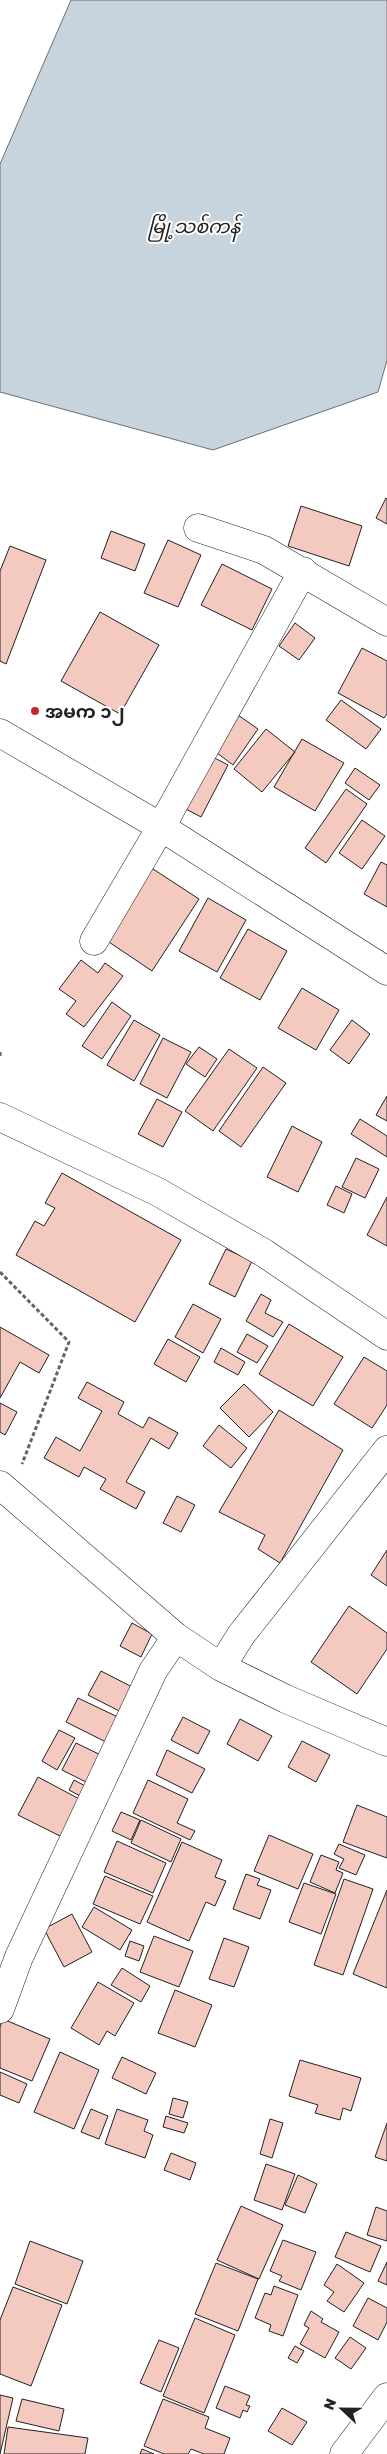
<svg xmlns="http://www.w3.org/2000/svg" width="387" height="2454" viewBox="0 0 387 2454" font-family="'Golos Text','Noto Sans Myanmar',sans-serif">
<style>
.water{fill:#c7d3dd;stroke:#6f6f6f}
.building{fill:#f3c9c0;stroke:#222}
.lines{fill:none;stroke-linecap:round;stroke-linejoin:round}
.minor-casing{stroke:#222;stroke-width:29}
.path{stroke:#646464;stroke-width:3;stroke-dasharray:4 2.5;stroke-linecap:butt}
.minor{stroke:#fff;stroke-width:28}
.poi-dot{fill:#c62828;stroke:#fff;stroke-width:2}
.labels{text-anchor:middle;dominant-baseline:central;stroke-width:4;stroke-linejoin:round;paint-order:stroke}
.poi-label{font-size:18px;font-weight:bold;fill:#222;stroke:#fff;text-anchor:start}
.water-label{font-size:19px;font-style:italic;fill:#222;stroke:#fff}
</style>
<rect width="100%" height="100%" fill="#fff"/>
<path class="water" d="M71 0H387V360L378 392 213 450 0 392V164Z"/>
<path class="building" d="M386 498 387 499V524L376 518Z
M301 506 362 526 349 566 288 546Z
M111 531 145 544 135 571 101 558Z
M168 540 201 555 178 607 144 593Z
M10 546 46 560 6 664 0 661V571Z
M222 564 272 589 252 630 201 605Z
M100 612 159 645 120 714 61 681Z
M295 623 315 638 299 660 279 646Z
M362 648 387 661V714L384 718 338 693Z
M341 700 381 729 366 749 326 720Z
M238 715 258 729 233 765 213 750Z
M266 729 295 752 262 792 234 769Z
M302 739 344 763 315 811 274 787Z
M211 756 228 765 201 817 184 808Z
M355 768 380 785 369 800 345 783Z
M346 789 367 804 326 863 305 848Z
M362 820 385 836 362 869 339 853Z
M381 862 387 865V907L364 894Z
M150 867 199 899 152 971 103 938Z
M208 898 246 920 217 972 179 951Z
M248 929 287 951 260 1000 220 978Z
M81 960 98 973 105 963 123 976 84 1027 66 1014 76 1001 59 989Z
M302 988 339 1010 316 1050 278 1028Z
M112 1002 131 1016 102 1059 82 1046Z
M134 1020 160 1035 134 1081 107 1065Z
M352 1020 370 1034 349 1064 330 1050Z
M163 1038 191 1052 167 1098 140 1084Z
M199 1047 217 1059 205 1077 186 1064Z
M229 1049 257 1068 213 1131 185 1111Z
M263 1067 286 1083 241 1147 219 1131Z
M387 1096V1121L376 1115Z
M157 1099 182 1112 163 1147 138 1134Z
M360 1119 387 1136V1157L351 1134Z
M292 1126 322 1142 298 1192 267 1177Z
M356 1158 379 1169 365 1198 342 1187Z
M62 1173 181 1240 135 1322 16 1255 35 1221 44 1226 55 1208 45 1203Z
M336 1186 352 1194 344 1213 327 1205Z
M387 1197V1246L367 1235Z
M226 1249 252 1261 235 1297 209 1284Z
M261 1294 271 1300 265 1313 283 1322 273 1337 246 1321Z
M193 1304 221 1319 203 1353 175 1337Z
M289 1324 343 1357 313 1406 259 1374Z
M0 1327 49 1355 39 1373 20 1362 0 1398Z
M247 1334 268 1346 257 1363 237 1352Z
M168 1339 200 1357 186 1382 154 1364Z
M221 1348 245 1362 238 1375 214 1362Z
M364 1357 387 1371V1405L372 1428 334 1404Z
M87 1382 124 1402 118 1414 143 1428 149 1417 178 1433 169 1449 151 1438 126 1482 145 1492 136 1509 100 1489 106 1479 84 1467 79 1477 44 1458 56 1437 80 1451 102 1411 78 1398Z
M244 1384 273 1412 249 1437 220 1408Z
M0 1403 17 1412 5 1435 0 1432Z
M279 1410 343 1450 280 1563 258 1549 265 1535 219 1512Z
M219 1425 247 1448 231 1468 203 1446Z
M177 1496 195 1505 181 1532 163 1523Z
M387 1550V1586L371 1575Z
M349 1606 387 1633V1649L357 1694 311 1662Z
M132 1623 152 1634 141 1657 120 1646Z
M101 1671 138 1690 125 1714 88 1695Z
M78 1698 122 1719 110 1744 66 1722Z
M183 1717 210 1731 198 1754 171 1740Z
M240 1719 272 1736 258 1761 227 1744Z
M59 1730 75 1738 57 1770 42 1761Z
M302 1741 330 1755 316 1782 288 1767Z
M76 1743 109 1759 94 1786 62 1770Z
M167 1750 205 1769 192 1793 156 1775Z
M38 1777 85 1802 66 1839 18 1815Z
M74 1780 89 1788 84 1798 69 1790Z
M148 1780 188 1799 177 1823 195 1831 190 1840 133 1813Z
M357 1805 387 1817V1858L343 1842Z
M121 1812 140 1820 131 1840 112 1831Z
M141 1820 181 1839 171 1862 131 1843Z
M269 1835 313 1854 298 1889 254 1871Z
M117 1841 166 1863 153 1893 104 1872Z
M182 1842 222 1860 215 1877 226 1881 215 1906 206 1902 189 1941 147 1922Z
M339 1844 365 1855 356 1875 339 1868 344 1859 334 1854Z
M321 1855 339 1862 336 1870 343 1873 335 1893 310 1882Z
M246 1874 260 1879 257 1885 271 1890 260 1919 233 1909Z
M105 1876 153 1896 140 1924 93 1904Z
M344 1879 373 1889 343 1975 314 1965Z
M304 1883 336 1894 321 1934 289 1922Z
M387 1890V1988L353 1974Z
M94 1907 132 1930 120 1950 82 1927Z
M72 1914 92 1952 64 1967 44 1929Z
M154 1936 193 1951 179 1987 140 1972Z
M224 1938 249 1947 234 1987 209 1979Z
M130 1941 144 1946 139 1961 125 1956Z
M122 1968 150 1986 141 2002 111 1985Z
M98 1982 134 2003 115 2036 107 2031 99 2045 71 2028Z
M175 1990 212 2005 195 2047 158 2033Z
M3 2019 50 2039 32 2081 0 2068V2027Z
M60 2052 99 2070 74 2129 34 2112Z
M122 2057 156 2073 146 2094 112 2078Z
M300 2060 361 2078 351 2111 343 2108 340 2120 315 2113 318 2105 289 2096Z
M0 2072 27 2084 19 2103 0 2095Z
M173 2098 188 2102 183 2118 169 2114Z
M91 2109 108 2116 99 2139 81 2132Z
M117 2109 148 2120 144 2131 153 2135 145 2158 105 2144Z
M166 2116 188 2123 184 2133 163 2127Z
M270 2119 283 2123 272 2158 260 2154Z
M387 2123V2161L375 2157Z
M171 2153 196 2163 190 2180 164 2170Z
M266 2164 295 2174 282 2210 254 2200Z
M298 2175 317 2184 305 2213 285 2205Z
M241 2206 283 2225 259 2279 217 2260Z
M376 2207 387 2211V2241L367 2235Z
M346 2232 381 2246 370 2272 335 2257Z
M283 2240 316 2252 301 2290 279 2281 282 2276 270 2271Z
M30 2241 83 2261 67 2304 15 2284Z
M387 2262V2285L378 2281Z
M216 2263 258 2279 238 2331 195 2314Z
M337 2264 364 2283 344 2312 327 2301 334 2292 324 2285Z
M274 2286 298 2295 283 2336 269 2331 271 2325 255 2318 265 2293 271 2295Z
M13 2287 62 2305 31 2386 0 2374V2320Z
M368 2298 387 2308V2322L378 2340 353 2326Z
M311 2311 323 2319 321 2322 339 2332 325 2358 300 2344 309 2328 304 2325Z
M195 2318 235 2335 204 2413 163 2396Z
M350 2337 366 2348 351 2369 335 2358Z
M159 2340 179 2348 161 2392 140 2383Z
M295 2346 304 2351 297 2363 288 2358Z
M225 2386 250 2396 246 2405 250 2406 247 2412 243 2410 240 2418 216 2408Z
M0 2395 13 2398 0 2454Z
M22 2399 64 2409 59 2431 16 2421Z
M163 2399 209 2417 205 2428 230 2438 224 2454H204L191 2449 188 2454H164L144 2446Z
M282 2408 307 2422 292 2445 268 2431Z
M8 2427 88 2438 85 2454H4Z
M142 2449 154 2454H140Z"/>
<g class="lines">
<g class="minor-casing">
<path id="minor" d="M198 528 264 550 387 622
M0 733 161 827 387 971
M94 941 161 827 303 571
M0 1117 158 1192 264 1253 387 1336
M0 1485 176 1637 221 1667 286 1699 387 1742
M221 1667 241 1635 387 1450
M0 2009 19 1957 153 1671 176 1637
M344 2454 387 2397"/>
</g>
<path class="path" d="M0 1052V1057
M0 1272 69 1342 22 1464"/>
<use href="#minor" class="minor"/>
</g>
<circle class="poi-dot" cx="35" cy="711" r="5"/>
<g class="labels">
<g class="poi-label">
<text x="45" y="711">အမက ၁၂</text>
</g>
<g class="water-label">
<text x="194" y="225">မြို့သစ်ကန်</text>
</g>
</g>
<g transform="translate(342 2409) rotate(292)" stroke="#ffffff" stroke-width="4" paint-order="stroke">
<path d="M0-4L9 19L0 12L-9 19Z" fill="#222222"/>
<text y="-8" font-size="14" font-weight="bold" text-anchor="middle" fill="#222222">N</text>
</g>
</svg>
